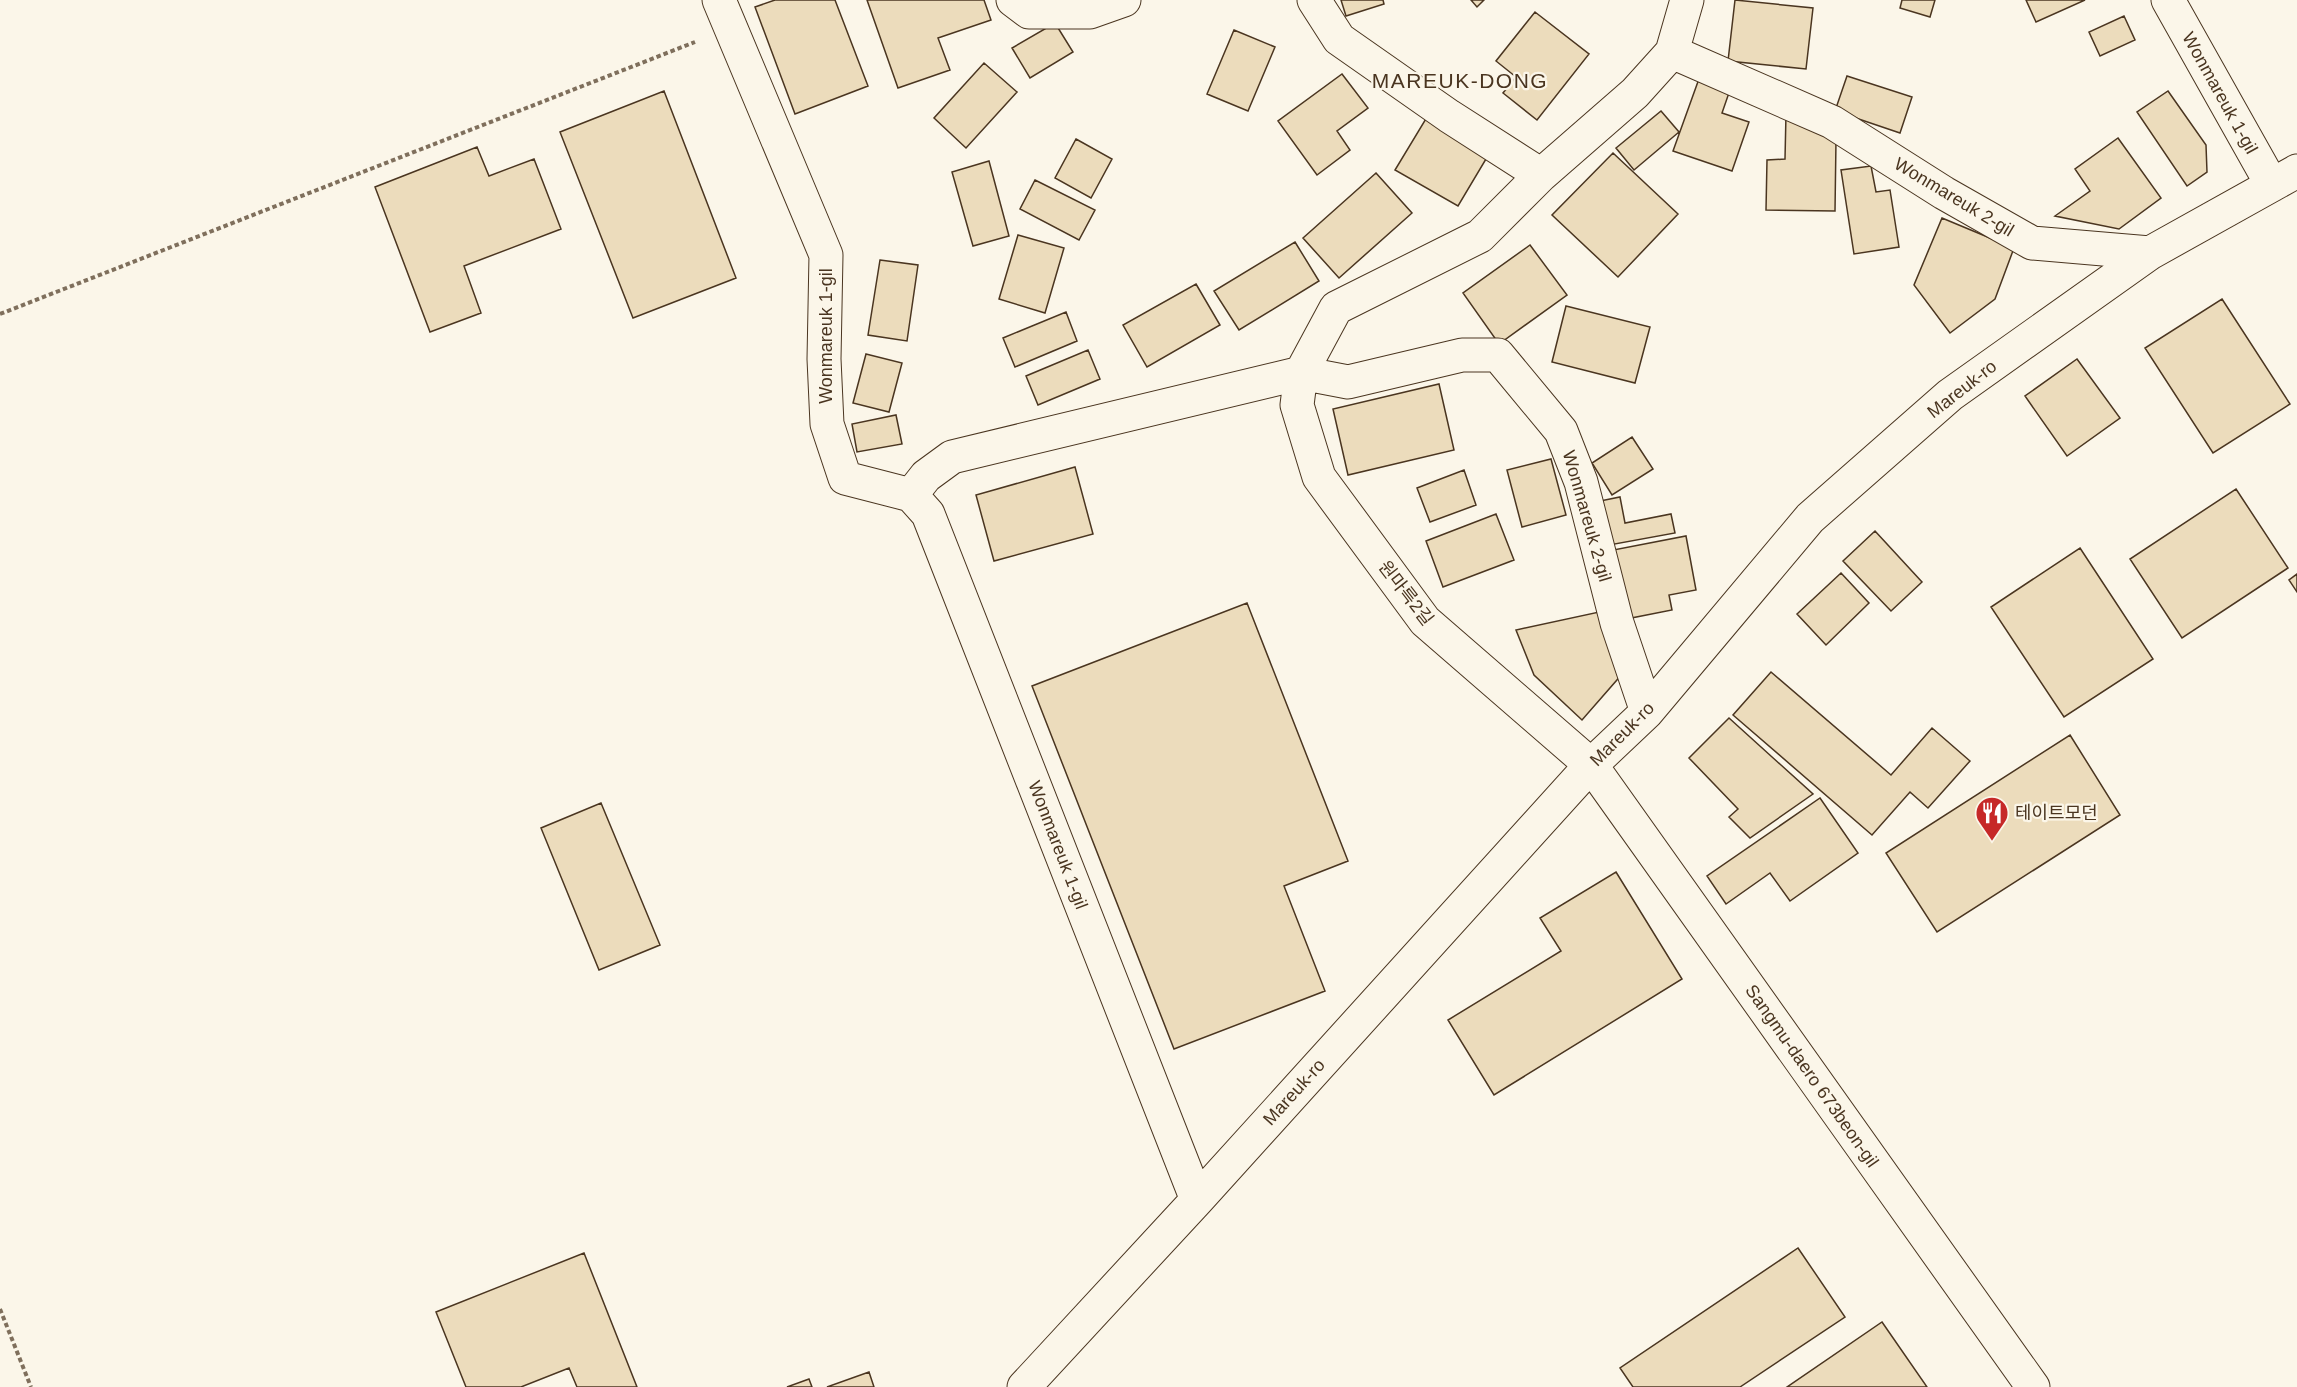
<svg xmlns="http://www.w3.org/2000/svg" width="2297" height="1387" viewBox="0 0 2297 1387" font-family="Arial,'Noto Sans KR',sans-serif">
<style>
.building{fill:#ecdcbc;stroke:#4a3520;stroke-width:1.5}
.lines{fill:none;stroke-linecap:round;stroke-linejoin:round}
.minor-casing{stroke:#4a3520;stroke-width:35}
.path{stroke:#7f6f5c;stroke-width:4;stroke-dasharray:4.5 3;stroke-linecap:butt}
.minor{stroke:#fbf6e9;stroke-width:33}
.labels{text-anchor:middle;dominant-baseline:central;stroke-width:4.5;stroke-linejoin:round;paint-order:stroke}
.street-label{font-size:18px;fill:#4a3520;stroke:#fbf6e9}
.poi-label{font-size:18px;fill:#4a3520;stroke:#fbf6e9;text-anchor:start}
.quarter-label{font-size:21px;letter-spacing:1.5px;fill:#4a3520;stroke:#fbf6e9}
</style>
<rect width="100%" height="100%" fill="#fbf6e9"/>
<path class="building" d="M775 0H835L868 86 795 114 755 7Z
M867 0H984L991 20 938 38 950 70 898 88Z
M1341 0H1383L1384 4 1346 16Z
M1471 0H1484L1477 7Z
M1735 0 1813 8 1806 69 1728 61Z
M1902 0H1935L1930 17 1900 8Z
M2026 0H2085L2036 22Z
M1535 12 1589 54 1537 120 1503 93 1516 77 1496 61Z
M2124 16 2135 40 2100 56 2089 32Z
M1055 23 1073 52 1030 78 1012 48Z
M1234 30 1275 47 1248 111 1207 94Z
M984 63 1017 92 966 148 934 118Z
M1342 74 1368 108 1337 131 1350 150 1317 175 1278 121Z
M1700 76 1731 87 1722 113 1749 122 1732 171 1673 151Z
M1847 76 1912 97 1900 133 1835 111Z
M664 91 736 278 633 318 560 132Z
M2168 91 2206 145 2207 172 2187 186 2137 112Z
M1661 111 1679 132 1634 170 1616 148Z
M1786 114 1836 140 1835 211 1766 210 1767 160 1785 159Z
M1427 117 1489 154 1458 206 1395 170Z
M2118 138 2161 198 2119 229 2055 216 2090 191 2075 169Z
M1076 139 1112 159 1091 198 1055 178Z
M477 147 489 176 534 159 561 229 464 266 481 313 430 332 375 187Z
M1613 153 1678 214 1618 277 1552 215Z
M989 161 1009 236 973 246 952 172Z
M1871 166 1876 192 1890 190 1899 247 1854 254 1841 170Z
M1376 173 1412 213 1339 278 1303 238Z
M1035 180 1095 210 1079 240 1020 209Z
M1942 218 2014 248 1995 299 1950 333 1914 285Z
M1018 235 1064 248 1045 313 999 299Z
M1295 242 1319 281 1239 330 1214 291Z
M1530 245 1567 295 1499 344 1463 293Z
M880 260 918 265 907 341 868 335Z
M1196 284 1220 325 1147 367 1123 325Z
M2222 299 2290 404 2213 453 2145 348Z
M1566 306 1650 327 1635 383 1552 362Z
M1066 312 1077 341 1015 367 1003 338Z
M1088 350 1100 379 1038 405 1026 376Z
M866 354 902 363 889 412 853 403Z
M2077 359 2120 418 2067 456 2025 396Z
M1439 384 1454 450 1348 475 1333 409Z
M896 415 902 444 857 452 852 424Z
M1632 437 1653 469 1612 495 1592 463Z
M1551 459 1566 515 1522 527 1507 470Z
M1075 467 1093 534 994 561 976 495Z
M1464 470 1476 505 1430 522 1417 488Z
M2236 489 2288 568 2182 638 2130 559Z
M1620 497 1625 523 1671 514 1675 533 1604 546 1595 502Z
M1496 514 1514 560 1443 587 1426 541Z
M1875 531 1922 582 1891 611 1843 561Z
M1686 536 1696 590 1669 595 1672 610 1621 620 1608 551Z
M2080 548 2153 659 2064 717 1991 607Z
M1841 573 1869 603 1826 645 1797 614Z
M2297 574V592L2289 580Z
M1247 603 1348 861 1284 886 1325 991 1174 1049 1032 686Z
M1599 612 1623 673 1582 720 1534 675 1516 630Z
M1771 672 1891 775 1932 728 1970 761 1928 808 1910 792 1872 835 1733 715Z
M1729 718 1813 794 1750 838 1729 817 1738 809 1689 758Z
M2070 735 2120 815 1937 932 1886 853Z
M1820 798 1858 853 1790 901 1770 873 1726 904 1707 876Z
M601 803 660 945 599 970 541 828Z
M1616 872 1682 979 1494 1095 1448 1020 1561 951 1540 918Z
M1798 1248 1845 1317 1740 1387H1633L1620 1368Z
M584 1253 637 1387H577L569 1368 521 1387H466L436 1312Z
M1882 1322 1927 1387H1787Z
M869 1372 874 1387H827Z
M809 1379 812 1387H787Z"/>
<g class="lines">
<g class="minor-casing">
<path id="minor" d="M719 0 826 255 824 359 827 424 845 478 911 495 928 514 1197 1200
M1013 0 1029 12H1090L1124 0
M1314 0 1339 39 1449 116 1541 175
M1687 0 1672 52 1635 93 1541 175 1480 236 1336 308 1301 373 1297 405 1319 477 1425 621 1591 765 2033 1387
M2168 0 2272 185
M1672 52 1832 122 1944 193 2032 243 2150 253
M911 495 926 476 952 457 1301 373 1348 382 1462 355H1498L1561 431 1581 482 1617 623 1647 712
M1024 1387 1197 1200 1591 765 1647 712 1810 518 1950 395 2150 253 2297 171"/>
</g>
<path class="path" d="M0 314 695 42
M0 1309 31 1387"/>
<use href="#minor" class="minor"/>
</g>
<defs>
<g id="restaurant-pin" transform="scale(1.725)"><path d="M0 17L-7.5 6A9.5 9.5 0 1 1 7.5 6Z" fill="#c62828" stroke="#fbf6e9"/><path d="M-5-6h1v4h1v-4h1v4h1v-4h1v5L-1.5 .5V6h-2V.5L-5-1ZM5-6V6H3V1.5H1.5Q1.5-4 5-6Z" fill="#fff"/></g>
</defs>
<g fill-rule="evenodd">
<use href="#restaurant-pin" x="1992" y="813"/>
</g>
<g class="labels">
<g class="street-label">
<text transform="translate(2220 93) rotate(61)">Wonmareuk 1-gil</text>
<text transform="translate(1954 197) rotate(31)">Wonmareuk 2-gil</text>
<text transform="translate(826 336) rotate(-90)">Wonmareuk 1-gil</text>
<text transform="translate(1962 389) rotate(-38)">Mareuk-ro</text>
<text transform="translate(1587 516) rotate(74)">Wonmareuk 2-gil</text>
<text transform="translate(1406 593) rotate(52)">원마륵2길</text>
<text transform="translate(1622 734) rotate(-45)">Mareuk-ro</text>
<text transform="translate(1058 845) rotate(69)">Wonmareuk 1-gil</text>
<text transform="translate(1812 1076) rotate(55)">Sangmu-daero 673beon-gil</text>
<text transform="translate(1294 1092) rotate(-48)">Mareuk-ro</text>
</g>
<g class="poi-label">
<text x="2015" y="813">테이트모던</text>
</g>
<g class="quarter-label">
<text x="1460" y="80">MAREUK-DONG</text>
</g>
</g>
</svg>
